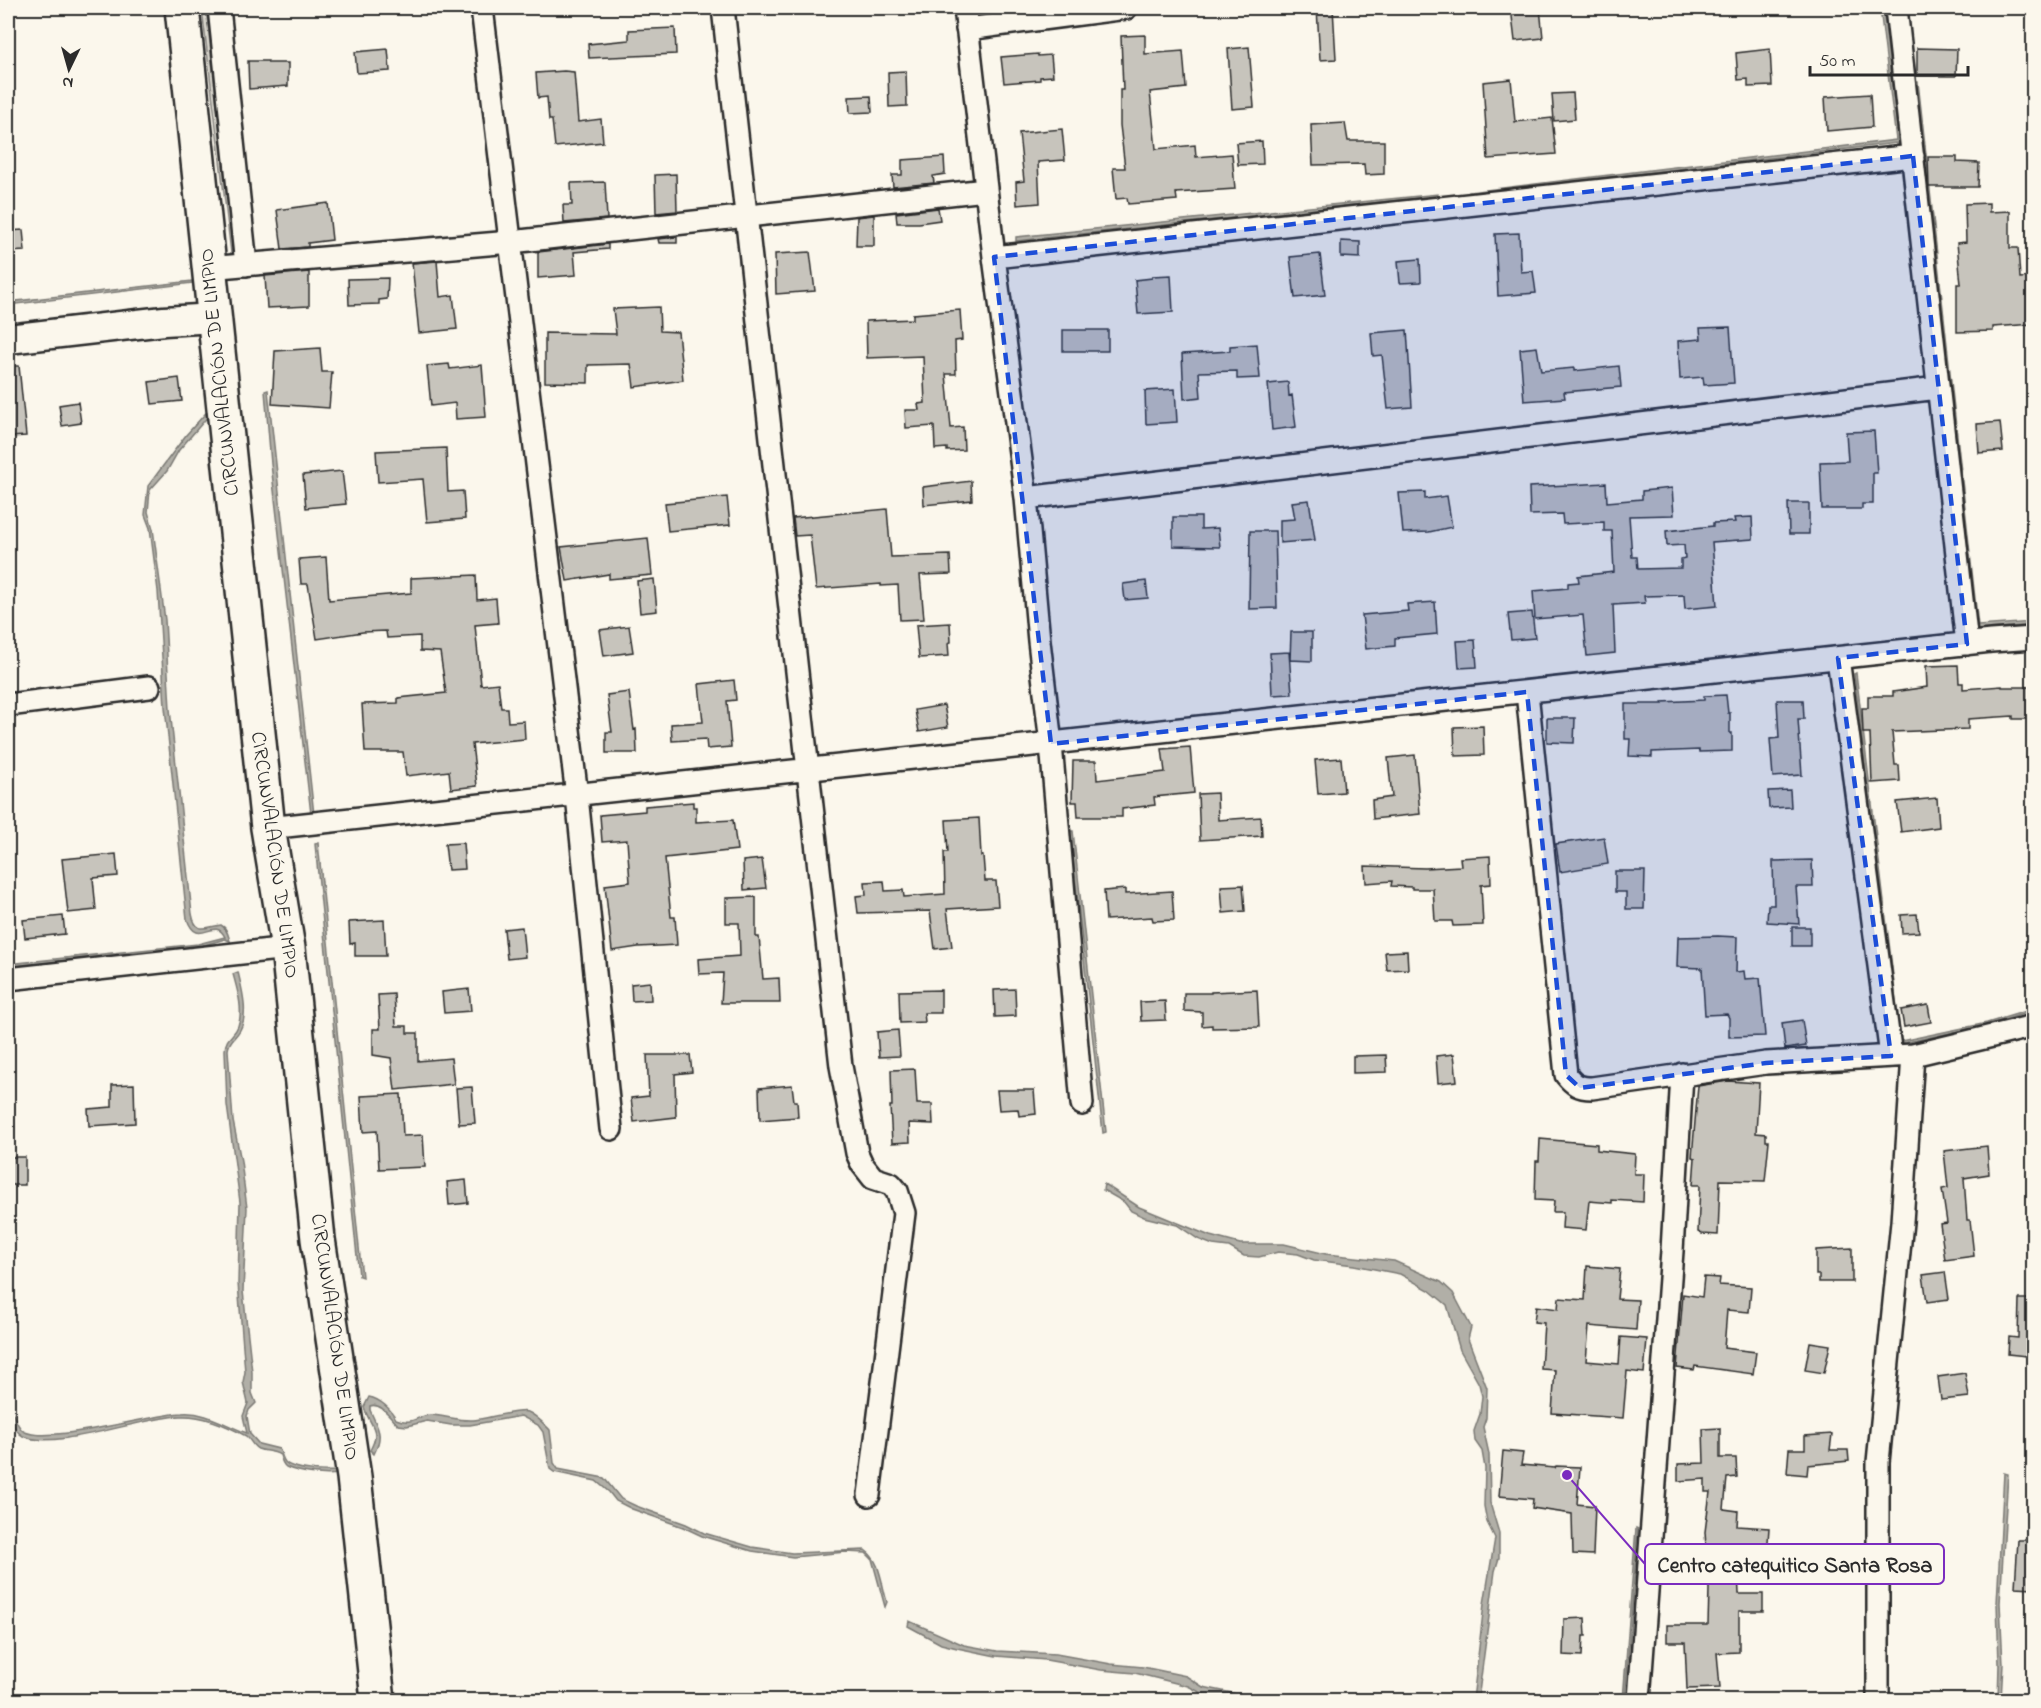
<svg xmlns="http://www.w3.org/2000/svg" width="2041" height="1708" viewBox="0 0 2041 1708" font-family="'Indie Flower',sans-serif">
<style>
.green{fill:#dddad0;stroke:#84827e;stroke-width:1.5}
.water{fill:#b1afa7;stroke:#7b7a75;stroke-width:1.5}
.building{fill:#c7c4bc;stroke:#2b2b2b;stroke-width:1.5}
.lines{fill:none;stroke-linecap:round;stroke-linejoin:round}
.street-casing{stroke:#2b2b2b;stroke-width:26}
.secondary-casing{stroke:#2b2b2b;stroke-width:33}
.highway-casing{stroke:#2b2b2b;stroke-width:38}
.street{stroke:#fbf7ec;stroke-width:21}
.secondary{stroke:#fbf7ec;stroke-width:28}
.highway{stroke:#fbf7ec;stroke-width:33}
.marked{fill:#1d4ed8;fill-opacity:0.2;stroke:#1d4ed8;stroke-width:4.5;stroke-dasharray:12 8;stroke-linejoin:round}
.labels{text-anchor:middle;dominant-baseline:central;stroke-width:4.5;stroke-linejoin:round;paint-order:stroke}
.street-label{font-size:21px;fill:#2b2b2b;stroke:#fbf7ec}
.leader{fill:none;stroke:#7b2cbf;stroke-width:2}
.callout-dot{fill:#7b2cbf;stroke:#fbf7ec;stroke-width:2}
.callout{fill:#fbf7ec;stroke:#7b2cbf;stroke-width:2}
.callout-label{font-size:22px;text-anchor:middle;font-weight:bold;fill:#2b2b2b}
</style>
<rect width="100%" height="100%" fill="#fbf7ec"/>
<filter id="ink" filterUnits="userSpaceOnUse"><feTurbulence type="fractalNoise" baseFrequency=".0167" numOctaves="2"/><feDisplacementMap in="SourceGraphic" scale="12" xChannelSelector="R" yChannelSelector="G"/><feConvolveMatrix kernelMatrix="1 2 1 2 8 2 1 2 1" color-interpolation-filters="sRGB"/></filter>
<g filter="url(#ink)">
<path class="green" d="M202 8H206L233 247 231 253Z"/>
<path class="water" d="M1880 8H1883L1899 144 1896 145V143L1470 194 1469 192 1896 140Z
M1916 82H1918L1978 626 2033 622V625L1976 630 1975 627Z
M1438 194V196L1016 241V237Z
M201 280 202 282 8 305V302Z
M268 390 314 815 311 814 271 464 265 391Z
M214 404 217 406 179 450 167 471 150 490 148 512 153 529 165 620 170 709 192 914C196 935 205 927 221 925 227 928 228 935 230 941L225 939 198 947 8 967V964L198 944 225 937C214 915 198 950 187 919L165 707 158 591 150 528 145 515 148 486 186 435Z
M1856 673 1901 1041 1987 1023 2033 1009V1011L1988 1025 1899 1044 1854 674Z
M1070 831H1073L1106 1132 1103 1133Z
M318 843 362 1277 359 1276 315 844Z
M238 972C242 989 249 1014 240 1030 235 1039 229 1040 228 1050L233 1121 241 1161 247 1208 243 1291 252 1372V1393L256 1403 249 1410 247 1416 250 1434 259 1444 279 1449C282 1453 282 1459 285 1462 292 1470 327 1472 337 1471L338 1474C324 1476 299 1473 286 1467 282 1464 281 1459 280 1455 272 1450 266 1452 258 1449 252 1446 251 1440 246 1436 228 1426 202 1415 181 1416 143 1417 54 1451 23 1436 12 1430 8 1412 8 1400 11 1409 15 1422 21 1429 37 1448 154 1414 182 1413 206 1411 226 1426 247 1433L243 1416 248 1403 243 1382 245 1372 238 1283 240 1202 227 1105 225 1050C226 1036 234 1037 238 1026 244 1010 237 989 233 974Z
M1104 1184 1139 1207 1210 1236 1240 1244H1284L1326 1254 1394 1261 1441 1282 1453 1293 1471 1327 1468 1339 1487 1388 1486 1418 1483 1427 1489 1454 1490 1503 1499 1533V1558L1495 1571 1478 1700H1473L1484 1604 1495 1538 1487 1522 1484 1506 1485 1468 1482 1451 1475 1441 1474 1431 1480 1414 1482 1396 1479 1384 1460 1350 1447 1305 1429 1290 1400 1274 1354 1265 1314 1260 1298 1254 1278 1252 1259 1257 1244 1256 1229 1247 1213 1245 1198 1239 1177 1225 1144 1217 1131 1211 1124 1202 1103 1190Z
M369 1397C380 1399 391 1409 396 1419 413 1426 417 1415 431 1415 446 1416 458 1421 473 1420 485 1419 519 1409 528 1412 536 1415 544 1424 550 1430L554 1463 558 1469 604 1478 621 1499 636 1506 686 1524 704 1533 752 1547 792 1553 865 1550C881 1561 881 1583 887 1602L885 1607 872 1559 866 1553 846 1552 793 1557 752 1551 702 1536 683 1527 632 1509 616 1501 609 1492 596 1481 554 1472 550 1469 543 1432 538 1425 521 1416 470 1425H451L427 1421 407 1426 398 1425C391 1418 381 1402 370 1406V1410C378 1429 384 1434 374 1454L370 1450C382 1429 369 1425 364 1407Z
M2004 1473 2008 1474 2000 1603 2003 1664 2001 1700H1998L1999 1664 1997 1603Z
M1636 1528 1638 1529 1625 1700H1623Z
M909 1621 964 1645 997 1651 1056 1654 1111 1664 1143 1667 1186 1676 1203 1687 1237 1694 1292 1697 1302 1700H1227L1211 1698 1188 1686 1135 1673 1101 1670 1046 1660 996 1656 957 1648 941 1644 908 1626Z"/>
<path class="building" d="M1317 8H1333L1336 59 1320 60Z
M1511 8H1540L1543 38 1515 41Z
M675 28 676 54 589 58 588 44 629 40V30Z
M1145 35V54L1183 51 1186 88 1150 92 1156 149 1195 145 1196 157 1232 154 1235 189 1176 193 1177 200 1128 204 1127 198 1116 199 1113 168H1125L1120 125V90H1123L1121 36Z
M1249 47 1254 107 1232 109 1228 49Z
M1917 48 1957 49 1956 76H1917Z
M388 49 390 71 357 73 355 52Z
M1770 49 1772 86 1748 87V79L1738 80 1736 53Z
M1038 54V56L1051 55 1053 76 1040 77V80L1004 83 1001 57Z
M248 61H268V63H288V86L249 89Z
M564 71 574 72 578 122 601 119 603 142 555 147 552 120H549L547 97 538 98 536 73Z
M906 71 907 106 889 107 888 72Z
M1511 79 1515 122 1552 118 1556 154 1488 159 1483 82Z
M1573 93 1575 119 1554 121 1552 94Z
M1870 94 1872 127 1827 131 1825 97Z
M871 96 872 112 850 113 849 97Z
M1345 123 1348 141H1384V174L1365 175 1364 164 1313 165 1311 125Z
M1062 129 1065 160 1038 162 1040 203 1017 205 1016 182 1024 181 1019 133Z
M1262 141 1263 164 1238 165 1236 143Z
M944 157 945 174 933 176 934 183 893 187 892 175H902V160Z
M1928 157H1957V162L1979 163 1978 187H1929Z
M676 174 677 211 656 213 655 175Z
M605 182 607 219 564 223 563 205H572L571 183Z
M328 203 332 240 308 243V247L282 249 277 210Z
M1989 203V212L2010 211V248H2018L2020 278 2032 277 2033 324 1993 327V331L1957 332V284H1961L1957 243 1966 242 1965 204Z
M938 208 940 220 919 223H897L896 213Z
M874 215V246H856L857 217Z
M23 230 25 251 8 252V231Z
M1519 233 1521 272 1533 271 1536 293 1498 296 1495 234Z
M677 237V243H659L658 239Z
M1341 241 1360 242V258L1341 257Z
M608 244V249L574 252 576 275 538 278V252Z
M810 252 815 291 776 294 775 254Z
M1320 254 1325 295 1295 298 1290 257Z
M1420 259 1421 282 1400 283 1398 261Z
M437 261 440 297 453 295 457 329 419 333 412 263Z
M309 272V306L267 308 265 276Z
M1171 275 1173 312 1138 314 1135 280 1152 278V276Z
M388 278 387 299 379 300V304L349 305 348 279Z
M659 307 660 331 678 332 683 380 634 387 631 364 588 365V383L545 382V333L616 334 613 309Z
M960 310 962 340 955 341 956 374H946L951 428 963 427 964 450 947 451V448L935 449 934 426 906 428 905 410H919L918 404 925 403 923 356 867 358 866 321 913 319V314Z
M1730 327 1734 383 1704 385 1703 377 1680 379 1678 341 1701 339 1700 328Z
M1063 330H1108V351H1063Z
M1407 330 1412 407 1388 409 1382 355 1373 356 1371 333Z
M1257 344 1260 378 1237 379V371L1199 372 1201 397 1184 399 1182 354 1230 351V346Z
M1537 347 1541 371 1574 368V371L1619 366 1621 387 1564 392 1565 398 1524 401 1520 349Z
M320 348 322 372H332L329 408 272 404 275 351Z
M449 364 450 369 482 365 486 417 456 419 455 403 431 406 427 366Z
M8 366H19L26 436 10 437 8 410Z
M179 378 182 401 152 404 149 382Z
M1288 382 1289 396 1292 395 1296 427 1272 430 1268 384Z
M1175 389 1177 422 1146 424 1145 391Z
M78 402 81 423 62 426 59 405Z
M2000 422 2003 451 1979 453 1977 424Z
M1874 431 1877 473H1873V504H1862V509H1822L1820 462 1848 461 1846 432Z
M446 448 448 492 463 491 465 519 427 522 423 479 378 482 376 451Z
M342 471 346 504 306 508 303 475Z
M971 481 972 500 924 505 923 487Z
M1606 483 1607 502 1642 499V491L1672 488 1674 515 1629 516 1632 557H1637L1638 569 1681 568V559L1685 558 1684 545 1667 546 1666 531 1713 526V523L1735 522 1734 518 1752 517 1753 539 1712 542 1717 606 1685 609 1684 595 1644 596 1645 603 1613 605 1615 653 1587 656 1583 615 1535 619 1533 591 1568 588V583L1579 582 1578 576 1614 572 1612 531H1604V522L1563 524 1562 514 1530 515 1529 487Z
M1425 492V499L1447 496 1452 527 1429 532 1403 533 1399 493Z
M727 497 730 525 668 531 665 503Z
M1309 500 1315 540 1280 543V520L1295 519 1292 502Z
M1788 503H1809V534H1789Z
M887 509 891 557 950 555 951 574 920 575 924 619 900 620 898 585 881 586V584L816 589 810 535 795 536 793 518Z
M1173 517H1201V529L1218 528 1220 547 1173 546Z
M1250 531H1275L1277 608 1249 609Z
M648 538 652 575 609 579V574L567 581 561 547Z
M326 557 329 600 411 593V578L476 575 477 600 496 598 498 623 475 625 481 685 498 683 501 708H507L508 722 524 721 525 739 472 744 477 786 451 789 449 771 406 776 403 752H365L362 704 398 703V698L446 693 440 652 420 651V636L387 638 386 631 363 632 317 639 308 584H301L299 559Z
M654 579 657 611 640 613 637 581Z
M1146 581 1148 598 1125 600 1123 584Z
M1435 602 1437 634 1395 638V646L1366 649 1362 615 1408 611 1407 604Z
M1532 612 1535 638 1511 640 1508 614Z
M950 623 951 642 948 643 949 656 919 658 916 625Z
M629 626 633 652 604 656 600 630Z
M1291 632H1312V661L1290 660Z
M1475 640 1477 667 1459 668 1457 641Z
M1289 652 1292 694 1272 695 1270 653Z
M1958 665 1959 683H1963V689L2002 686V687H2034V719H2013V716L1968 719V729L1892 732 1895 765H1899L1900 781 1872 783 1870 733H1863L1862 708H1868V696H1893V692L1927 687 1926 666Z
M734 680 736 700 727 701 731 747 707 749 706 739 672 741 671 724 703 722 699 684Z
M629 692 634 730 636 729 637 753H606V732H612L607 695Z
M1726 695 1728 713H1730V733H1732V751L1699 752V750L1652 752V757L1629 756 1630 739H1625V704H1663L1662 702 1704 700V696Z
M1777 700H1803L1804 719H1798L1802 775 1773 777 1770 739 1779 738Z
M944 705 948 727 919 732 915 710Z
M1547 718H1575L1574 743 1547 742Z
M1483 726 1484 755 1455 756 1454 727Z
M1190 747 1194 793 1154 797 1155 805 1122 809V817H1078L1077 802H1072L1073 761H1096L1097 780 1165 772 1162 749Z
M1415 755 1420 814 1373 819 1372 800 1392 797 1388 758Z
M1341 758 1344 792 1318 794 1315 760Z
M1790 790 1791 807 1769 808 1768 791Z
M1217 793 1218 820 1261 817 1262 836 1200 840 1198 794Z
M1937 798 1939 827 1901 832 1897 802Z
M693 802V807H696V822L733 820 737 850 665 858 671 917H675L677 945 638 947 612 951 605 885 630 882 627 840 602 842 600 815 645 811V806Z
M979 818 981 856H983L985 881H996L998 906 947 909 952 947 935 949 930 911 858 913 856 896 866 895 865 882 884 881 885 891 903 890 904 897 945 894 944 852H948L946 820Z
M1604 837 1608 864 1560 872 1556 844Z
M463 843 465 869 448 870 445 844Z
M116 854 118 876 93 878 96 910 68 913 62 859Z
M1490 856 1491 884 1481 885 1483 925 1453 926 1452 921H1435L1433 889H1412V887L1391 886 1392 881 1366 883 1365 866 1425 868 1461 866 1460 858Z
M762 859 766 888 744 890 743 861Z
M1812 860 1813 887H1796L1799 924 1767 922 1768 905H1774L1773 861Z
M1615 871H1645L1644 909H1626V892H1615Z
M1243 885 1245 911 1223 913 1221 886Z
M1125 889V894L1172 891 1174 920 1153 921 1152 917 1106 920 1104 891Z
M756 897V937H759L763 979 779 978 780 1003H721L723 973 699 974 698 959 740 956 739 923H726V898Z
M1917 914 1919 932 1902 933 1901 915Z
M63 916 65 934 25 938 23 920Z
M384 920 386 956H355V943L350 944 349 922Z
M522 927 525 957 507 959 504 929Z
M1792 927H1810V946H1792Z
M1718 936 1737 937 1736 972 1744 971 1745 979 1760 978 1765 1036 1729 1037V1018L1727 1014 1705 1015 1702 968 1677 967 1678 937Z
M1407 951 1408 969 1387 970 1385 952Z
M650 982 651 1000 632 1001 631 984Z
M469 989 471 1011 444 1013 442 992Z
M1015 989 1016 1016 995 1017 994 990Z
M941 990V1013H924L925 1022 900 1023 899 991Z
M1257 990 1259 1027 1212 1028V1025L1202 1026V1012L1184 1011V993H1211V992Z
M394 994 396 1026H407V1033H418V1061L451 1058 454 1084 395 1090 391 1058 373 1055V1029H380L378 995Z
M1165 1001 1166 1020 1141 1021 1140 1002Z
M1928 1005 1931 1022 1904 1027 1901 1010Z
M1802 1020 1806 1046 1785 1049 1782 1023Z
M898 1030 900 1056 879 1057 877 1032Z
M1454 1054 1457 1081 1438 1083 1436 1056Z
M647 1055H690L692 1072 675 1074 676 1117 634 1122 631 1098 649 1096Z
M1386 1055 1387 1072 1353 1073V1056Z
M915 1069 917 1104H932L933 1124 909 1123 910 1142 892 1143 890 1106H892L891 1070Z
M1728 1081 1759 1083 1756 1133 1766 1134V1141H1769L1765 1181 1720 1180 1718 1235 1702 1234 1698 1232 1700 1185H1693L1695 1158 1692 1157 1698 1086Z
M134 1084 135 1123 89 1126 88 1109 112 1107V1085Z
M792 1085 794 1101H797L798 1117 760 1120 759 1088Z
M472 1087 475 1123 459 1124 456 1088Z
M997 1090H1034L1036 1114 1019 1116 1018 1109 999 1110Z
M401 1094 403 1136 423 1135 425 1167 379 1169 377 1131 363 1132 361 1096Z
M1540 1139 1597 1144V1150L1635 1154 1634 1174H1644L1643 1202 1612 1200V1203L1589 1201 1586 1230 1562 1228 1563 1212H1553L1554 1201 1535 1200 1536 1161H1539Z
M1987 1146 1989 1174 1964 1178 1967 1220H1970L1974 1256 1945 1260 1940 1224 1947 1223 1942 1189 1948 1188 1944 1151Z
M8 1157H25V1185H8Z
M466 1180 468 1203 449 1205 447 1182Z
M1852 1248V1282H1819V1275H1816V1250Z
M1587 1266 1620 1269 1617 1299 1638 1300 1636 1330 1589 1326 1586 1361 1619 1364 1621 1337 1647 1339 1644 1373 1627 1371 1623 1418 1552 1413 1555 1370 1541 1369 1544 1323 1534 1322 1536 1306 1558 1309 1559 1298 1585 1300Z
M1945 1272 1949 1299 1927 1302 1923 1275Z
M1704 1277 1720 1278 1719 1285 1751 1287 1749 1312 1727 1310 1724 1348 1756 1352 1753 1374 1695 1366 1694 1370 1677 1368 1683 1294 1702 1297Z
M2019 1299H2034V1353L2026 1352V1356L2008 1354 2009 1337 2018 1338Z
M1810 1342 1830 1345 1824 1373 1805 1370Z
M1965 1373 1969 1397 1941 1400 1938 1377Z
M1720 1428V1458H1736L1737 1477 1727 1478 1724 1509 1738 1511 1737 1526 1769 1528 1767 1555 1737 1553 1739 1594H1763V1611H1739V1652L1717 1653 1720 1688 1687 1689 1685 1642H1667V1625H1708L1709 1589 1705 1532 1710 1492H1705V1479L1678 1481V1464L1704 1463 1703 1429Z
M1832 1434 1830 1450H1848L1849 1461 1808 1465 1807 1475 1787 1473 1789 1449H1805V1436Z
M1503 1451 1523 1453 1521 1465 1555 1468 1556 1466 1580 1467 1577 1504 1595 1506 1593 1555 1573 1554 1572 1514 1532 1508 1533 1499 1499 1496Z
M2018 1540H2034V1588L2015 1587Z
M1585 1618 1586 1636H1583L1582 1656 1563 1655 1564 1619Z"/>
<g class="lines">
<g class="street-casing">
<path id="street" d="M219 8 246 265
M482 8 577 796 611 1129
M723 8 841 1066 857 1153 862 1164 873 1178 891 1184 897 1191 904 1213 869 1495
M965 8 994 257 1026 498 1039 641 1051 744 1082 1104
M1896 8 1967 644
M967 29 1126 8
M994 257 1913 156
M208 268 511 242 986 190
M1026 498 1938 388
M1838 658 1891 1056
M1527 692 1566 1075C1574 1085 1579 1088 1592 1088L1766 1063 1913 1055 2034 1026
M8 705 149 687
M268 828 1991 641 2034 638
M8 979 288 948
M1639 1700 1672 1251 1682 1074
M1878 1700V1462L1902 1222 1913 1055"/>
</g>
<g class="secondary-casing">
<path id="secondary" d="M8 339 164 321 215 318"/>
</g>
<g class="highway-casing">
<path id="highway" d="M182 8 268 828 288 948 318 1239 354 1477 378 1700"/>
</g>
<use href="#street" class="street"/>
<use href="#secondary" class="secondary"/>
<use href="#highway" class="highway"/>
</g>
</g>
<path class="marked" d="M1913 156 1967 644 1838 658 1891 1056 1766 1063 1580 1088 1566 1075 1527 692 1051 744 994 257Z"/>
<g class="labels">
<g class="street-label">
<text transform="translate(220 372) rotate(-96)">CIRCUNVALACIÓN DE LIMPIO</text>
<text transform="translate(274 855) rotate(82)">CIRCUNVALACIÓN DE LIMPIO</text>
<text transform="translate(334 1337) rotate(82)">CIRCUNVALACIÓN DE LIMPIO</text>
</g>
</g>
<path class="leader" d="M1567 1475L1645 1564"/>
<circle class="callout-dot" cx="1567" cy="1475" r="6"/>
<rect class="callout" x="1645" y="1544" width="299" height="40" rx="6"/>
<g class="callout-label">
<text x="1795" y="1572">Centro catequitico Santa Rosa</text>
</g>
<rect width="2041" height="1708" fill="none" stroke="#fbf7ec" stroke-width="30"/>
<rect x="15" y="15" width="2011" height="1678" fill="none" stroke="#2b2b2b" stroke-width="2" filter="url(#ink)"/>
<g transform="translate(69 69) rotate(185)" stroke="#fbf7ec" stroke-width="4.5" paint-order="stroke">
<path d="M0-4.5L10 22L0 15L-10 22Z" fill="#2b2b2b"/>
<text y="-9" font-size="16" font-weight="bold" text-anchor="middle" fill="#2b2b2b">N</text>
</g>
<path d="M1810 66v9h158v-9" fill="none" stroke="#2b2b2b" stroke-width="3"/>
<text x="1819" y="66" font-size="18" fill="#2b2b2b" stroke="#fbf7ec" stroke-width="4.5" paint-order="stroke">50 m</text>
</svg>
